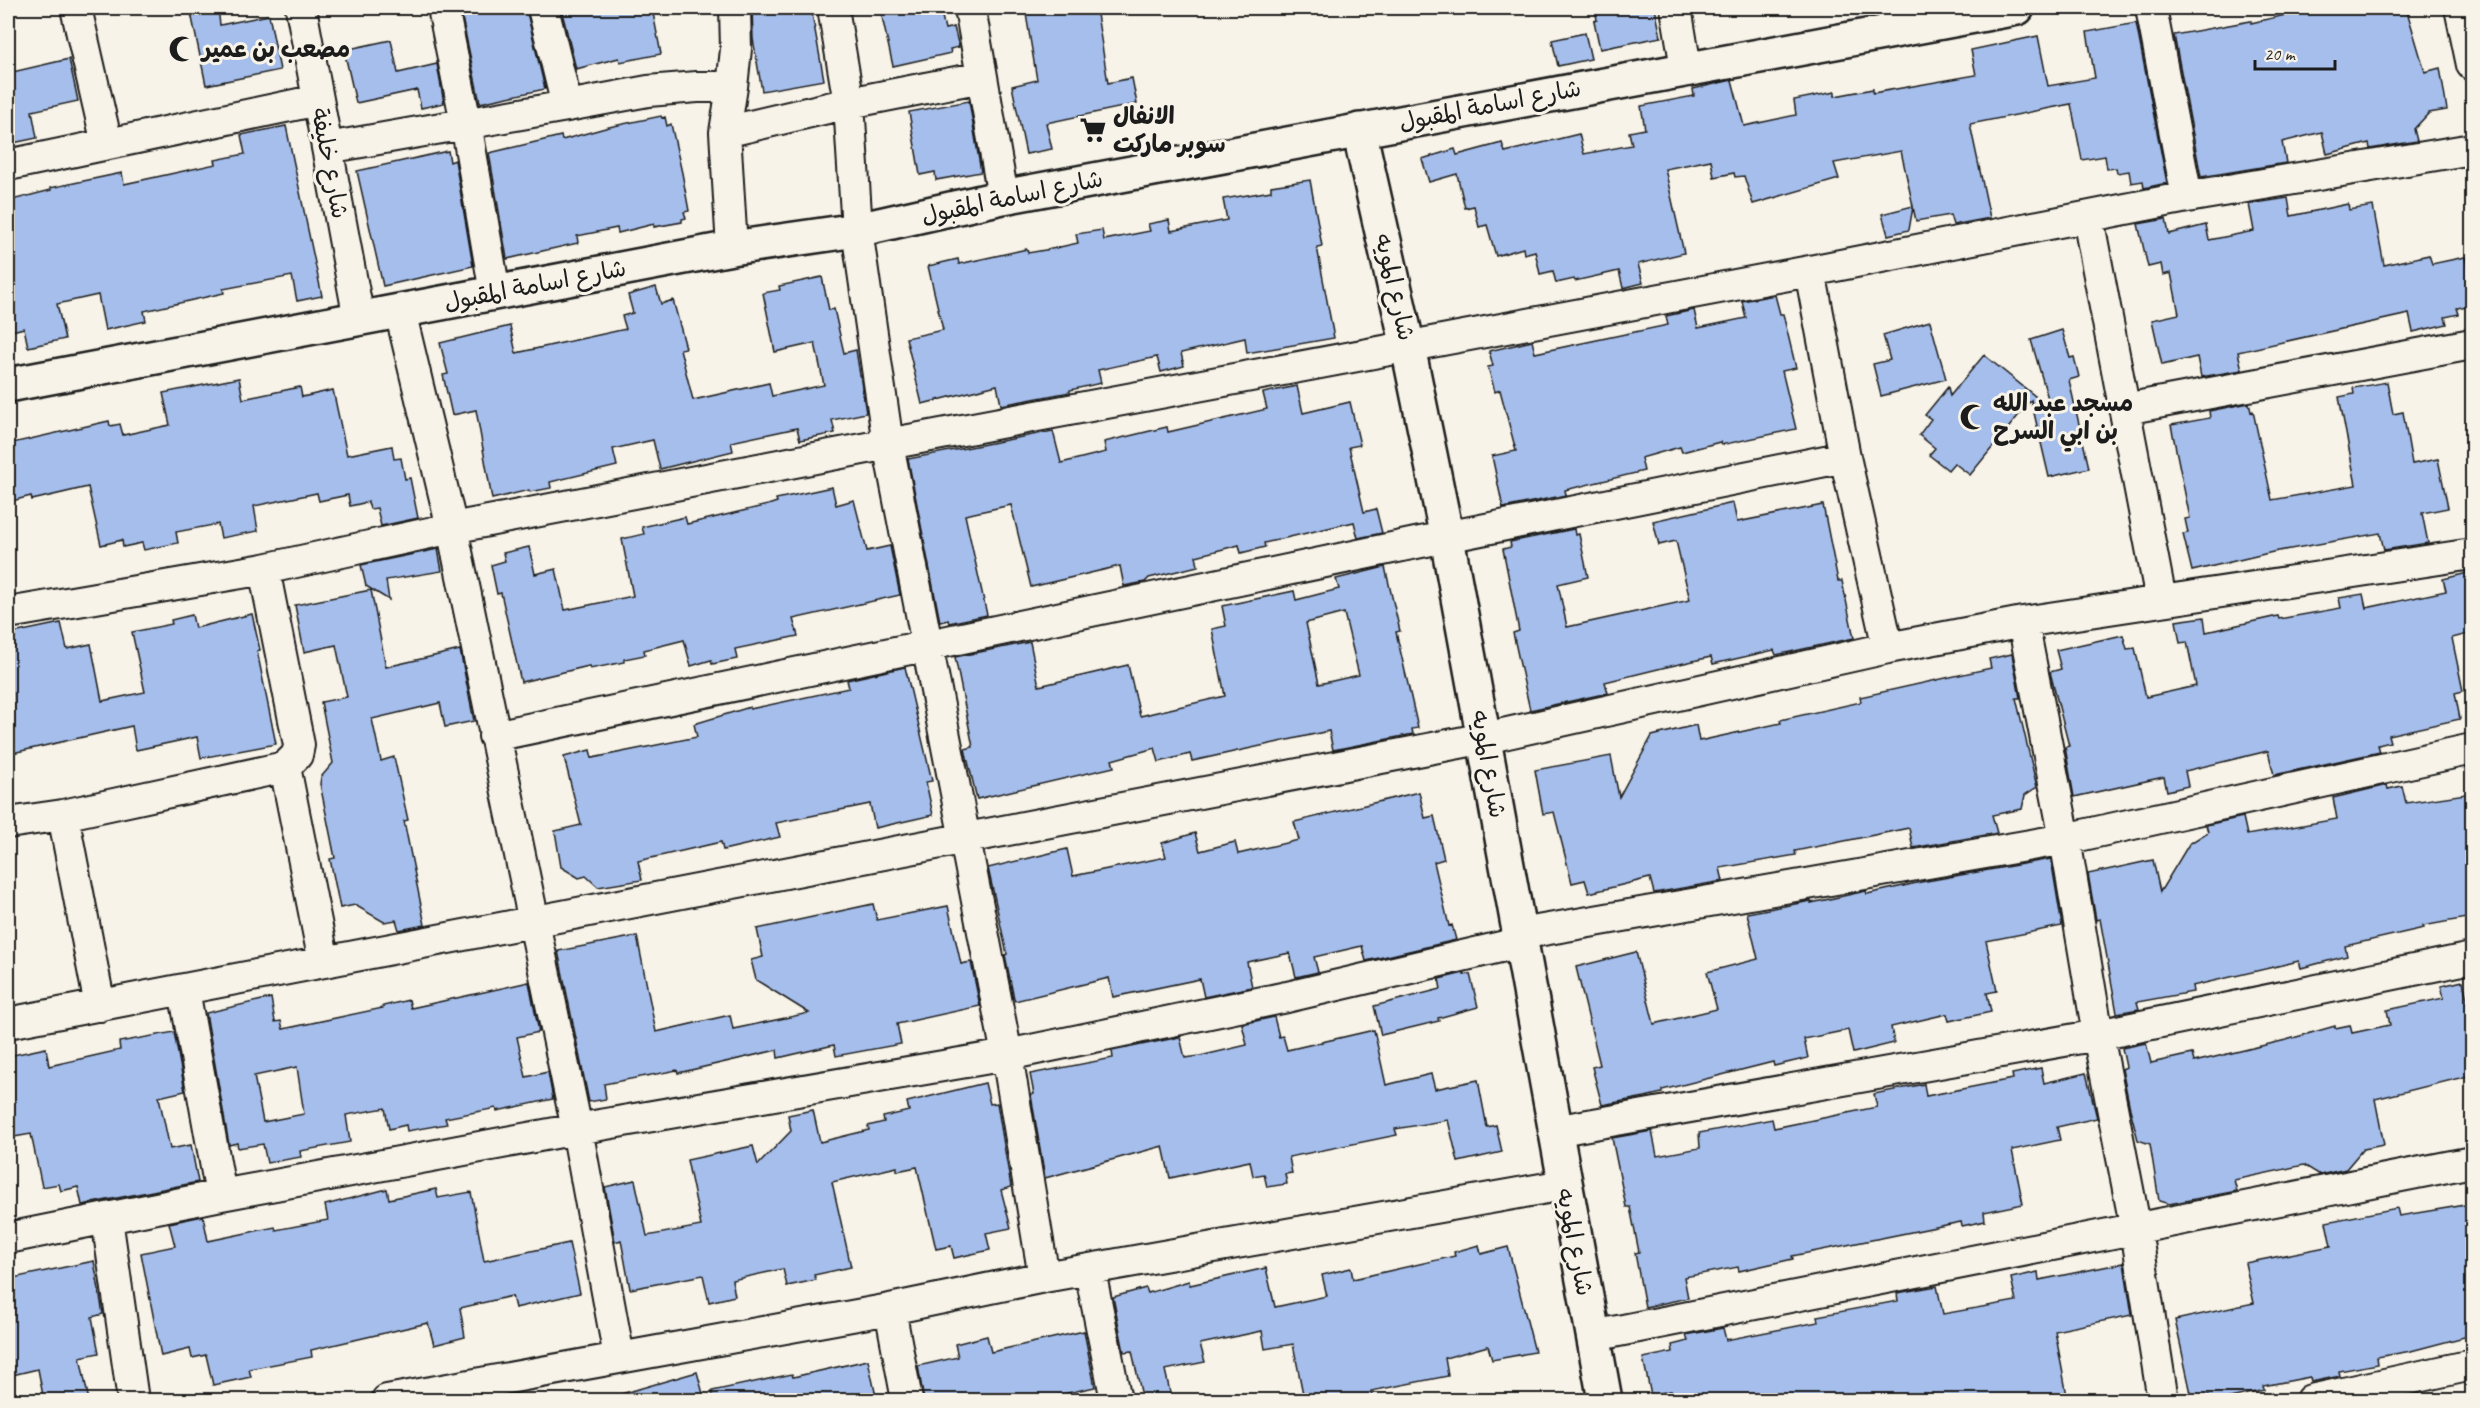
<svg xmlns="http://www.w3.org/2000/svg" width="2480" height="1408" viewBox="0 0 2480 1408" font-family="Caveat,'Playpen Sans Arabic',sans-serif">
<style>
.building{fill:#a5beec;stroke:#1c1c1c;stroke-width:1.5;fill-rule:evenodd}
.lines{fill:none;stroke-linecap:round;stroke-linejoin:round}
.street-casing{stroke:#1c1c1c;stroke-width:34}
.secondary-casing{stroke:#1c1c1c;stroke-width:38}
.street{stroke:#f7f3e8;stroke-width:30}
.secondary{stroke:#f7f3e8;stroke-width:33}
.labels{text-anchor:middle;dominant-baseline:central;stroke-width:6;stroke-linejoin:round;paint-order:stroke}
.poi-label{font-size:24px;font-weight:bold;fill:#1c1c1c;stroke:#f7f3e8;text-anchor:start}
.street-label{font-size:24px;fill:#1c1c1c;stroke:#f7f3e8}
</style>
<rect width="100%" height="100%" fill="#f7f3e8"/>
<filter id="ink" filterUnits="userSpaceOnUse"><feTurbulence type="fractalNoise" baseFrequency=".0167" numOctaves="2"/><feDisplacementMap in="SourceGraphic" scale="12" xChannelSelector="R" yChannelSelector="G"/><feConvolveMatrix kernelMatrix="1 2 1 2 8 2 1 2 1" color-interpolation-filters="sRGB"/></filter>
<g filter="url(#ink)">
<path class="building" d="M190 8H218L220 25 269 15 280 70 206 85Z
M460 8H526L545 89 480 103Z
M561 8H652L661 54 620 62 619 58 576 69Z
M752 8H811L824 80 762 91 753 39Z
M880 8H940L945 29 954 27 959 47 950 49 951 53 893 66Z
M1025 8H1096L1108 83 1132 78 1137 104 1046 123 1052 149 1026 154 1012 86 1037 80Z
M1595 8H1655L1661 37 1600 49 1594 21 1597 20Z
M2297 8H2406L2425 72 2440 68 2447 110 2429 113 2414 129 2417 141 2370 149 2369 143 2327 154 2322 132 2282 142 2286 163 2201 177 2174 35 2251 21V23L2298 12Z
M2136 23 2167 183 2144 188 2143 181 2131 183 2129 171 2117 173 2116 168 2107 169 2105 156 2082 160 2071 104 1970 124 1990 218 1953 225 1950 215 1916 221 1913 207 1909 230 1888 235 1882 214 1913 206 1901 151 1834 163 1839 179 1753 204 1744 176 1735 177 1734 173 1714 177 1711 160 1665 169 1684 253 1638 264 1643 283 1623 288 1619 271 1575 281 1574 279 1556 283 1553 271 1540 274 1535 251 1524 254 1523 248 1496 256 1487 225 1479 227 1474 206 1465 208 1457 174 1429 182 1422 159 1455 149 1457 155 1502 143 1505 152 1579 134 1584 154 1632 145 1629 132 1645 129 1641 106 1694 96 1693 89 1732 80 1744 126 1796 115 1794 100 1835 92V96L1873 89V93L1976 75 1971 50 2038 36 2048 86 2095 78 2087 32Z
M1585 33 1591 59 1558 66 1552 40Z
M391 40 398 73 437 64 444 103 421 108 417 90 356 103 344 50Z
M69 59 78 101 32 111 37 138 8 144V73Z
M969 101 981 172 936 180 935 172 920 175 909 112Z
M661 116 662 118 665 117 667 126 671 124 682 173 689 211 684 212 686 218 682 219V222L654 227V224L618 233 617 228 577 236 578 243 507 259 489 153 561 136 562 140 609 127Z
M286 126 322 296 297 301 292 276 223 289 224 293 144 311 146 321 105 330 98 295 57 304 65 339 28 347 24 328 8 332V201L51 190 50 188 122 173 124 184 216 164 215 160 245 154 241 135Z
M448 151 450 162 455 160 473 266 383 286 357 171Z
M1310 180 1322 246 1317 247 1334 338 1247 353 1245 338 1181 353 1184 366 1161 372 1157 357 1098 370 1101 383 1070 390V392L1001 405 997 385 922 404 906 338 943 330 928 266 958 259 959 264 1027 249 1028 253 1051 249 1078 243 1076 234 1102 230 1104 240 1150 231 1148 224 1169 220 1171 231 1227 220 1223 199 1271 191V186Z
M2288 198 2291 216 2348 204 2349 210 2373 206 2384 265 2429 255 2432 264 2465 257 2472 286V305L2457 308 2459 314 2445 317 2447 324 2413 332 2409 314 2238 352 2242 370 2201 377 2197 357 2162 365 2152 320 2179 314 2171 273 2163 275 2161 264 2148 267 2138 224 2166 219 2169 234 2206 225 2209 240 2254 231 2249 204Z
M822 277 829 310 834 309 844 353 856 350 866 413 832 420 835 433 800 440 797 428 731 442 733 451 660 469 653 440 613 449 617 466 550 482 551 488 530 492 529 490 492 499 476 410 452 415 443 375 448 374 440 343 510 326 516 353 626 329 622 316 633 313 628 295 656 287 661 304 673 300 686 348 680 349 693 400 769 383 772 396 824 385 815 343 775 352 763 293 780 290 779 286Z
M1775 295 1780 314H1783L1796 368 1782 371 1796 429 1721 445 1720 442 1682 452 1680 447 1641 458 1644 471 1565 490 1566 495 1503 508 1492 456 1516 451 1500 390 1495 392 1488 367 1493 366 1489 351 1532 341 1535 353 1668 325 1666 316 1694 310 1698 328 1746 318 1742 301Z
M1930 321 1946 379 1881 396 1873 364 1890 360 1883 335Z
M2062 330 2070 358 2074 357 2079 377 2069 380 2089 468 2049 477 2031 400 1970 475 1954 463 1948 470 1929 455 1935 448 1919 435 1931 419 1925 415 1948 387 1950 396 1984 355 2051 409 2031 340Z
M239 378 243 399 300 387 302 397 333 390 347 455 392 446 394 459 401 458 405 479 410 478 418 518 381 526 377 508 370 509 368 502 350 506 348 495 319 501 317 493 254 506 258 531 221 538 218 524 176 532 178 543 144 550 142 543 123 547 122 540 101 545 88 487 32 500 31 496 8 502V444L109 421 110 426 120 424 123 435 170 425 163 393Z
M2387 382 2393 414 2403 412 2412 464 2438 459 2448 508 2422 513 2428 543 2384 550 2380 533 2273 552 2192 571 2183 534 2188 533 2185 519 2190 518 2171 425 2210 418 2209 411 2249 403 2251 412 2253 411 2272 500 2356 485 2339 397 2354 394 2353 388Z
M1297 386 1303 413 1350 402 1360 445 1349 447 1364 512 1376 509 1382 533 1358 538 1354 522 1264 543 1265 547 1241 553 1239 545 1196 556 1198 566 1149 578 1145 582 1124 586 1120 566 1031 587 1011 505 965 515 987 615 949 623 948 620 940 622 908 459 1053 431 1061 463 1106 452 1104 442 1167 427 1168 432 1267 409 1263 393Z
M832 487 836 505 854 500 867 551 890 546 900 595 793 619 798 636 735 649 737 659 712 664 711 660 691 666 684 640 644 650 645 655 624 659V662L590 669 589 666 521 682 501 593 497 594 491 565 505 561 503 553 529 547 535 574 556 569 565 610 633 596 622 539 644 534 642 527 685 517 687 524 768 505 777 502 776 499Z
M1733 503 1737 522 1823 505 1838 581H1842L1854 638 1776 655 1774 650 1713 664 1711 657 1662 668 1605 682 1608 693 1530 710 1513 633 1519 631 1503 549 1511 547 1510 542 1574 529 1575 535 1579 534 1588 577 1558 584 1567 627 1690 600 1676 541 1659 545 1653 521Z
M438 549 442 571 386 580 389 600 366 586 361 565Z
M1385 567 1400 631 1396 632 1418 728 1412 729 1413 734 1333 750 1329 731 1192 761 1190 754 1159 762 1155 748 1112 760 1114 767 977 799 965 749 973 747 955 657 1030 642 1039 686 1128 665 1140 716 1225 696 1212 629 1226 626 1222 606 1294 591 1296 600 1339 589 1336 579ZM1344 613 1359 675 1319 684 1306 623Z
M2472 572V633L2452 638 2463 691 2455 693 2460 719 2388 735 2390 742 2378 745 2380 752 2274 775 2268 751 2185 771 2188 786 2167 791 2164 777 2074 797 2065 747 2069 746 2050 672 2061 669 2056 650 2123 635 2127 649 2135 648 2146 697 2196 686 2187 642 2180 643 2176 621 2204 617 2206 632 2278 616 2279 619 2341 608 2339 598 2363 594 2366 608 2446 591 2443 579Z
M371 590 386 667 460 650 474 721 445 727 440 703 372 719 381 761 394 757 408 820 404 821 425 925 399 930 396 920 384 922 355 905 340 908 330 859 335 858 320 784 321 777 333 763 321 702 347 697 336 645 304 652 295 605Z
M252 614 260 650 257 651 276 744 201 758 197 737 136 750 132 726 8 754V634L61 623 67 649 91 644 102 701 145 692 132 632 172 624 171 620 192 615 195 628Z
M2012 654 2020 698H2016L2037 787 2025 795 2022 809 1992 815 1997 833 1913 848 1909 828 1795 851 1796 855 1720 868 1723 881 1654 893 1650 878 1589 893 1585 880 1572 883 1554 812 1543 814 1535 770 1611 756 1619 797 1652 736 1696 725 1699 741 1781 723 1780 720 1861 702 1860 697 1991 668 1989 659Z
M905 667 932 781 926 782 933 815 875 828 870 804 776 823 780 837 723 850 721 842 638 861 642 880 598 887 586 876 579 878 561 867 555 831 581 825 564 757 590 750 592 758 697 737 694 724 750 707V709L849 688 847 680Z
M2387 785 2388 789 2402 786 2406 803 2472 793V917L2423 926 2424 928 2345 946 2347 956 2301 968 2299 961 2192 986 2193 992 2137 1002 2139 1009 2117 1013 2100 919 2096 920 2088 874 2153 860 2160 892 2189 844 2208 832 2206 825 2243 817 2247 835 2337 819 2333 798Z
M1419 792 1425 818 1434 816 1444 859 1434 862 1449 926 1452 925 1456 940 1366 961 1362 946 1314 957 1318 972 1296 977 1290 953 1247 962 1252 987 1204 997 1200 979 1113 997 1109 978 1015 1001 1014 999 1005 955 1007 954 988 868 1067 849 1073 876 1166 857 1162 843 1195 833 1200 851 1235 842 1238 854 1299 840 1294 822Z
M2051 859 2062 926 1986 941 1997 991 1987 993 1991 1012 1949 1021 1947 1014 1891 1027 1894 1043 1853 1053 1848 1030 1804 1039 1808 1058 1774 1066 1773 1062 1662 1090V1093L1645 1097 1602 1105 1592 1067 1600 1065 1576 967 1636 952 1654 1024 1717 1009 1707 972 1758 959 1747 913 1811 901V903L1866 891 1867 894 1921 882Z
M873 904 877 920 948 906 961 964 971 962 980 1006 897 1024 901 1044 836 1056 834 1045 778 1058 777 1050 678 1073 677 1070 604 1084 606 1099 589 1102 558 951 637 936 656 1032 730 1015 733 1029 809 1013 756 980 751 960 763 957 757 929Z
M1464 973V975L1470 974 1478 1007 1438 1018 1439 1021 1381 1035 1374 1006 1441 989 1439 979Z
M2463 981 2468 1004 2472 1003V1075L2375 1099 2384 1145 2363 1149 2346 1169 2320 1175 2304 1165 2234 1180 2237 1191 2169 1204 2159 1201 2150 1144 2138 1140 2130 1109 2122 1069 2126 1067 2122 1048 2146 1043 2151 1063 2192 1054 2194 1062 2286 1040 2335 1026V1028L2350 1025 2352 1033 2390 1025 2387 1010 2444 998 2441 986Z
M529 982 539 1032 517 1037 526 1077 548 1072 553 1099 497 1111 496 1108 445 1118 447 1124 407 1131 406 1125 389 1129 385 1108 346 1115 350 1142 300 1151 301 1157 267 1163 263 1144 238 1148 237 1143 229 1145 206 1013 271 998 275 1022 281 1021 283 1029 383 1008V1006L409 1000 411 1008ZM297 1067 304 1114 263 1122 254 1076Z
M1274 1017 1279 1037 1283 1036 1287 1050 1374 1030 1386 1085 1431 1074 1435 1089 1478 1080 1487 1127 1496 1125 1502 1152 1458 1162 1448 1120 1395 1129 1397 1135 1289 1157 1292 1173 1285 1174 1287 1184 1267 1187 1264 1174 1253 1176 1250 1161 1170 1178 1163 1146 1045 1178 1031 1095 1034 1094 1030 1074 1113 1058 1112 1051 1180 1037 1185 1058 1200 1056 1247 1045 1242 1024Z
M174 1032 185 1091 159 1097 170 1149 191 1145 198 1182 82 1205 78 1187 61 1191 59 1184 42 1187 31 1134 8 1138V1056L46 1048 49 1066 120 1050 119 1042Z
M2041 1068 2044 1083 2086 1073 2097 1118 2057 1127 2060 1140 2012 1150 2023 1204 1984 1212 1985 1221 1962 1226 1961 1222 1792 1256 1793 1259 1739 1271 1738 1267 1684 1277 1688 1298 1645 1307 1635 1253 1639 1252 1630 1207H1626L1612 1138 1652 1131 1657 1156 1700 1148 1699 1133 1772 1119 1774 1128 1877 1107 1874 1094 1924 1084 1926 1096 2013 1079 2012 1074Z
M985 1083 990 1104 997 1103 1011 1187 1001 1190 1011 1228 986 1233 990 1250 954 1258 951 1246 936 1249 917 1167 897 1171V1167L832 1182 851 1267 814 1275 816 1280 787 1286 783 1269 732 1280 735 1296 709 1302 703 1275 630 1289 621 1240 615 1242 605 1187 635 1180 647 1236 701 1226 687 1160 753 1146 758 1165 791 1131 788 1115 813 1110 820 1142 869 1130 868 1126 884 1122 883 1117 909 1111 907 1102Z
M387 1189 389 1199 436 1189 438 1198 471 1192 484 1261 569 1243 580 1293 515 1308 512 1296 460 1308 465 1337 434 1345 428 1323 311 1350 312 1357 249 1369 251 1377 213 1385 206 1355 192 1358 190 1349 161 1356 141 1253 175 1246 169 1223 203 1216 208 1241 275 1227 276 1230 328 1220 325 1205Z
M2472 1204V1249L2465 1251 2472 1277V1335L2411 1351 2377 1357 2378 1364 2339 1371 2340 1376 2311 1382 2310 1377 2263 1386 2264 1390 2218 1401H2210L2209 1395 2192 1398 2175 1320 2254 1303 2245 1263 2331 1246 2326 1222 2397 1208 2399 1216Z
M1479 1245 1481 1254 1508 1247 1535 1352 1492 1360 1488 1346 1445 1358 1448 1376 1371 1391 1373 1401H1306L1305 1394H1303L1293 1344 1265 1349 1262 1331 1200 1344 1205 1362 1165 1370 1172 1401H1143L1132 1351 1124 1352 1113 1297 1146 1288 1148 1293 1189 1281 1190 1285 1266 1268 1275 1307 1327 1296 1322 1275 1351 1268 1353 1279 1455 1256 1454 1252Z
M94 1261 103 1314 92 1317 99 1353 80 1357 89 1401H44L38 1369 8 1376V1279Z
M2124 1263 2132 1315 2055 1331 2068 1401H1673L1671 1391 1651 1395 1643 1358 1673 1352 1672 1345 1688 1341 1686 1335 1723 1328 1726 1340 1818 1322 1817 1316 1898 1301 1897 1293 1937 1286 1943 1314 2016 1301 2011 1278 2038 1272 2039 1280Z
M1084 1331 1095 1387 1031 1401H924L918 1366 958 1357 955 1344 987 1336 991 1352Z
M868 1360 877 1401H713L712 1391 792 1374 793 1377Z
M697 1372 705 1401H622L621 1394Z"/>
<g class="lines">
<g class="street-casing">
<path id="street" d="M76 8 107 144
M301 8 359 319
M443 8 466 123 495 293
M543 8 567 106 648 91 697 87H732L725 132 732 248
M833 8 849 103 857 230 888 444 1007 1055 1044 1277
M970 8 1003 197
M1676 8 1686 68
M1892 8 1897 29
M2151 8 2187 197
M2460 8 2472 65
M732 87 736 49 735 8
M725 132 849 103 982 77
M327 148 567 106
M8 165 318 100
M2088 218 2161 600
M1810 271 1845 457 1888 648
M400 311 452 528 577 1129 619 1357
M2125 409 2472 344
M8 613 264 569 452 528 888 444 1810 271 2187 197 2472 149
M2023 622 2065 839 2098 1035 2136 1230 2163 1400
M494 736 1416 543 1845 457
M285 767 324 962
M63 815 100 1006
M8 823 63 815 285 767 297 755 299 745 264 569
M1520 934 2065 839 2472 749
M184 990 221 1195
M8 1023 1485 738 1888 648 2023 622 2472 554
M1554 1131 2098 1035 2472 958
M107 1219 133 1400
M8 1238 221 1195 577 1129 1007 1055 1287 997 1522 942
M1090 1271 1116 1400
M890 1309 907 1400
M1593 1336 2472 1162
M387 1400 890 1309 1044 1277 1564 1185
M2311 1400 2472 1365"/>
</g>
<g class="secondary-casing">
<path id="secondary" d="M1359 130 1408 347 1447 538 1605 1400
M8 385 732 248 857 230 1003 197 2017 8"/>
</g>
<use href="#street" class="street"/>
<use href="#secondary" class="secondary"/>
</g>
</g>
<defs>
<g id="mosque-bare" transform="scale(2.07)"><path d="M3.5-4.9A6 6 0 1 0 3.5 4.9A5 5 0 1 1 3.5-4.9Z" fill="#1c1c1c" stroke="#f7f3e8" stroke-width="2.5" paint-order="stroke"/></g>
<g id="supermarket-bare" transform="scale(2.07)"><path d="M-6-5.5h2.5l.6 2H6L4.5 2H-2.5L-4.4-4H-6ZM-1.5 3.2a1.3 1.3 0 1 0 .1 0ZM3 3.2a1.3 1.3 0 1 0 .1 0Z" fill="#1c1c1c" stroke="#f7f3e8" stroke-width="2.5" paint-order="stroke"/></g>
</defs>
<g fill-rule="evenodd">
<use href="#mosque-bare" x="182" y="49"/>
<use href="#supermarket-bare" x="1093" y="130"/>
<use href="#mosque-bare" x="1973" y="417"/>
</g>
<g class="labels">
<g class="poi-label">
<text x="202" y="49">مصعب بن عمير</text>
<text x="1113" y="116">الانفال<tspan x="1113" dy="28">سوبر ماركت</tspan></text>
<text x="1993" y="403">مسجد عبد الله<tspan x="1993" dy="28">بن ابي السرح</tspan></text>
</g>
<g class="street-label">
<text transform="translate(1490 105) rotate(-11)">شارع اسامة المقبول</text>
<text transform="translate(330 163) rotate(79)">شارع خليفة</text>
<text transform="translate(1012 197) rotate(-12)">شارع اسامة المقبول</text>
<text transform="translate(535 285) rotate(-11)">شارع اسامة المقبول</text>
<text transform="translate(1395 287) rotate(77)">شارع المويه</text>
<text transform="translate(1489 764) rotate(80)">شارع المويه</text>
<text transform="translate(1575 1242) rotate(79)">شارع المويه</text>
</g>
</g>
<rect width="2480" height="1408" fill="none" stroke="#f7f3e8" stroke-width="30"/>
<rect x="15" y="15" width="2450" height="1378" fill="none" stroke="#1c1c1c" stroke-width="2" filter="url(#ink)"/>
<path d="M2255 60v9h80v-9" fill="none" stroke="#1c1c1c" stroke-width="3"/>
<text x="2264" y="60" font-size="18" fill="#1c1c1c" stroke="#f7f3e8" stroke-width="4.5" paint-order="stroke">20 m</text>
</svg>
